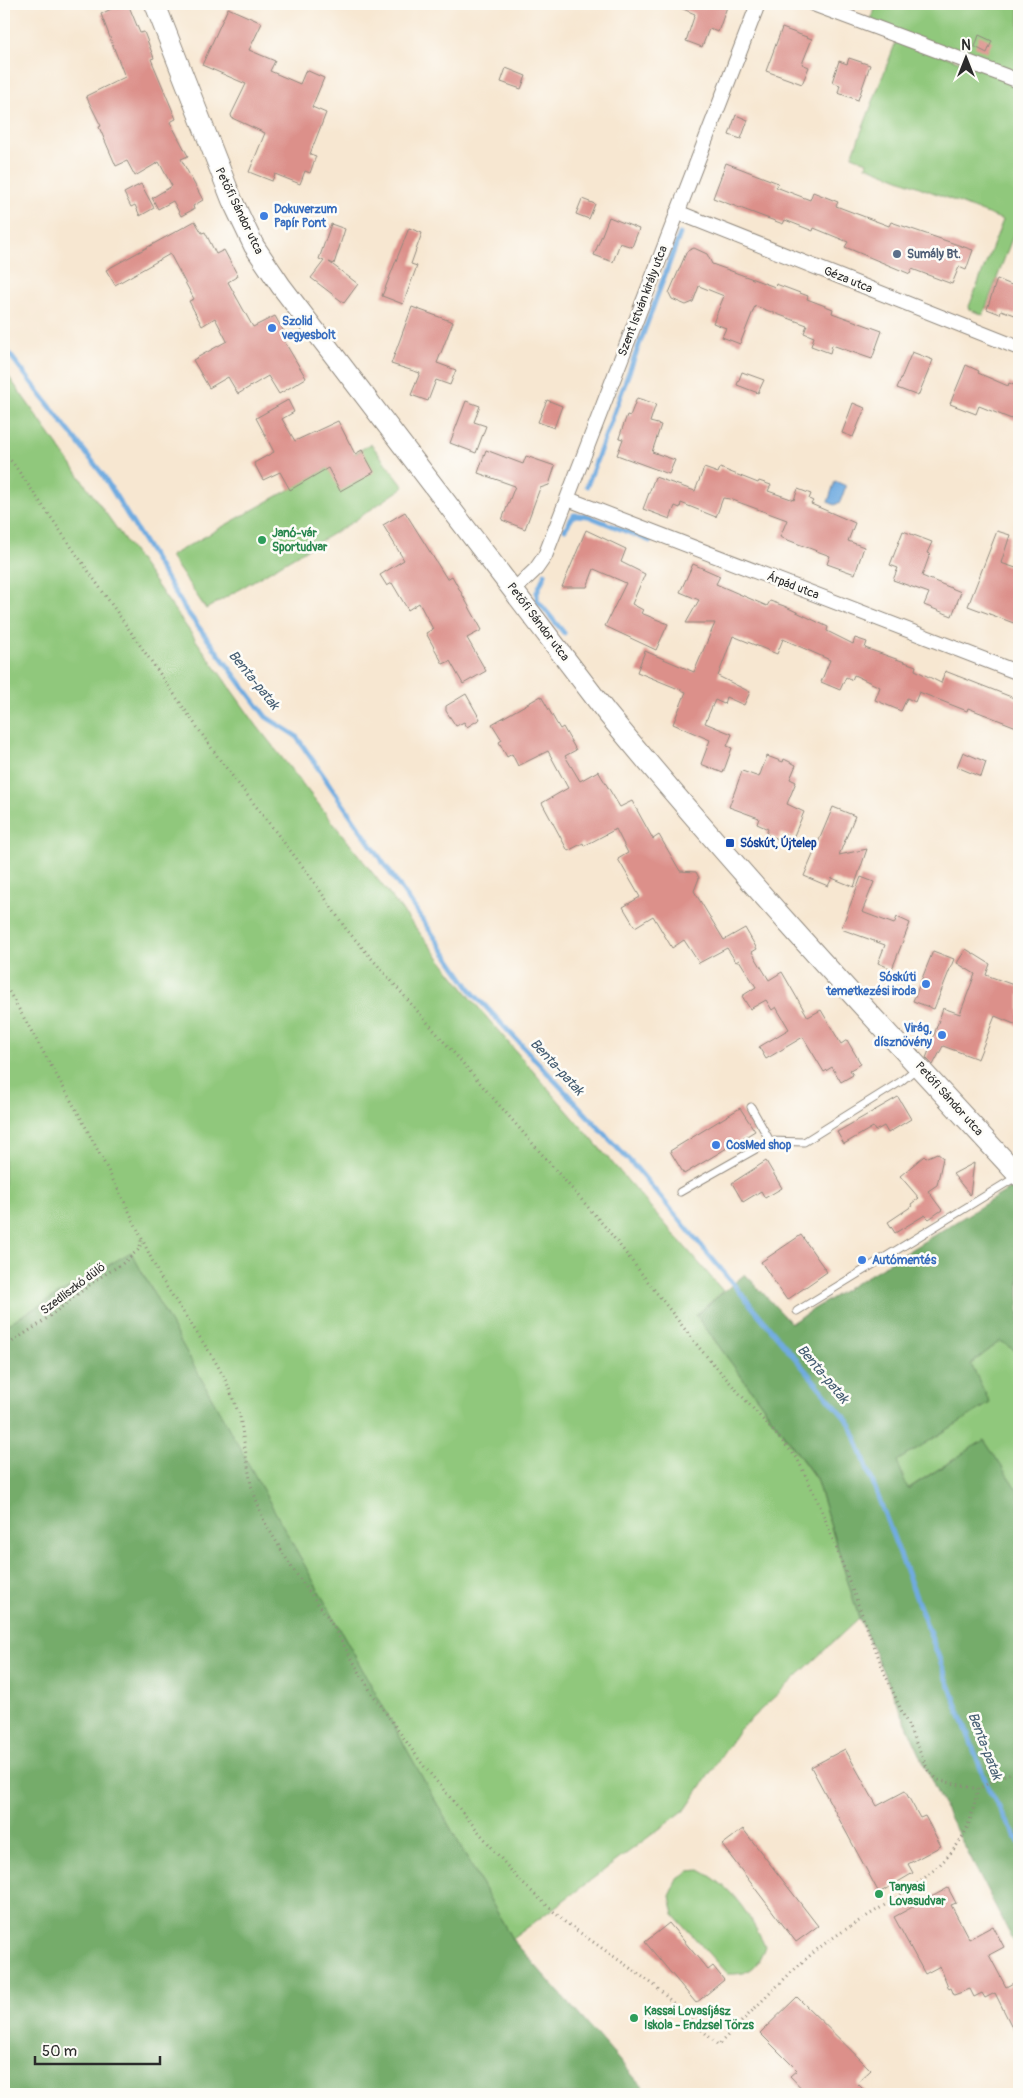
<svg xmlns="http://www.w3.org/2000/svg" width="1023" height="2098" viewBox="0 0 1023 2098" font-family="Pangolin,sans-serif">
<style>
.green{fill:#90c87b;stroke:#5e7a53}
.forest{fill:#74ac6b;stroke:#506c4b}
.water{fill:#6fabe0;stroke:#4d6b86}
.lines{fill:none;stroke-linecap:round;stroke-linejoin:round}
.stream{stroke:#6fabe0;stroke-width:5}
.building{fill:#dc908a}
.service-casing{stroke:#91897e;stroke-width:9}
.minor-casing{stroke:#91897e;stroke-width:16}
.secondary-casing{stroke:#91897e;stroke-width:22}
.path{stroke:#91897e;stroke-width:3;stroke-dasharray:1 4;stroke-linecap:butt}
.service{stroke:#fff;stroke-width:7}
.minor{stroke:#fff;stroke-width:14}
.secondary{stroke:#fff;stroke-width:20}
.shop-dot{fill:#3f7fe0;stroke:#fdfcf7;stroke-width:2}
.service-dot{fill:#5c6f8a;stroke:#fdfcf7;stroke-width:2}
.leisure-dot{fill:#2e9e5b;stroke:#fdfcf7;stroke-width:2}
.transit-dot{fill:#1a4fb4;stroke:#fdfcf7;stroke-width:2}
.labels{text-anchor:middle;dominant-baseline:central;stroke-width:5;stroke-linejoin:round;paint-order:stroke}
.shop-label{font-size:12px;font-weight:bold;fill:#366cbe;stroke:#fdfcf7;text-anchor:start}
.street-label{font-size:12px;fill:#2b2b2b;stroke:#fdfcf7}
.service-label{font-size:12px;font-weight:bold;fill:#4e5e75;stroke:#fdfcf7;text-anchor:start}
.leisure-label{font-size:12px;font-weight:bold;fill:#27864d;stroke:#fdfcf7;text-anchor:start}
.transit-label{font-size:12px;font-weight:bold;fill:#164399;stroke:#fdfcf7;text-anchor:start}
.water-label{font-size:14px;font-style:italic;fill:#465e73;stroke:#fdfcf7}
</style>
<rect width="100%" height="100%" fill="#fdfcf7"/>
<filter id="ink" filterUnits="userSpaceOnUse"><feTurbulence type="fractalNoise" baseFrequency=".02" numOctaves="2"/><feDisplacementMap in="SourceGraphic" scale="10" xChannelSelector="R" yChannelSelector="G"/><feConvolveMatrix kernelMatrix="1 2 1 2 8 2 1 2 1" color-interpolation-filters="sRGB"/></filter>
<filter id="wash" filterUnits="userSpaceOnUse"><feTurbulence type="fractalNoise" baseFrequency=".0096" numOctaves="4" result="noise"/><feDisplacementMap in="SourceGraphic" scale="20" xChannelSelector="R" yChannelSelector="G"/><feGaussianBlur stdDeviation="1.12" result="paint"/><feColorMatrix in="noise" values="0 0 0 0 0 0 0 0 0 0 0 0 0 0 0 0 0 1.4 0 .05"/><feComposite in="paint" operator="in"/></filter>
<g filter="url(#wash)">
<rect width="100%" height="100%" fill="#f7e7d1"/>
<path class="green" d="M877 4H1019V81L869 25Z
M897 39 1019 83V220L983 315 968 309 1003 220 866 166 867 162 852 156Z
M4 370 257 726 482 1012 723 1291 696 1315 816 1479 859 1618 739 1730 686 1809 512 1939 131 1253 4 1326Z
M371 444 404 487 351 523 206 609 170 556Z
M1000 1341 1019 1353V1493L984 1440 907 1489 897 1461 990 1403 970 1365Z
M700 1870C734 1888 748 1913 765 1946 758 1967 751 1975 727 1974L674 1915 670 1896 678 1879 689 1871Z"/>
<path class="forest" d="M1019 1183V1353L1000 1341 971 1364 990 1403 897 1461 908 1489 984 1440 1019 1493V1952L939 1797 859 1618 816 1478 696 1315 745 1274 791 1323Z
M131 1252 512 1939 649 2094H4V1326Z"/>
<path class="water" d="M835 481 846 486 840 502 835 505 828 502Z"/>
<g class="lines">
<path class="stream" d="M4 347 103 475 185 609 266 717 296 736 473 993 638 1170 851 1425 989 1790 1019 1842
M587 486 680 234
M565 529 574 515 588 516 650 541
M545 574 537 592V600L564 633"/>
</g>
<g id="blocks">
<path class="building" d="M121 4H128L140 33 144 32 154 58 151 59 176 119 170 122 188 156 181 159 203 200 193 206 194 209 181 216 173 201 158 209 152 198 172 186 159 162 135 176 127 161 116 166 99 127 101 126 86 96 125 77 101 14Z
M671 4H728L718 32 709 29 702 47 686 41 695 14Z
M228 8 262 23 249 50 275 61 270 71 300 84 306 70 324 78 312 107 326 113 310 154 316 156 310 173 305 171 300 184 275 174 272 181 249 172 265 133 232 118 231 115 246 84 202 65Z
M782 28 812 39 802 64 809 67 802 84 766 71Z
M979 35 992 41 987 53 975 47Z
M849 58 870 65 858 100 838 93 840 85 832 82 839 61 847 64Z
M506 68 526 76 521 89 501 82Z
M736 115 748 120 741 139 729 135Z
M726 163 778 183 776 187 810 200 813 192 838 202 836 206 889 226 891 222 973 250 966 270 959 267 952 284 912 269 910 274 845 247 848 242 814 228 813 231 785 220 783 224 713 198Z
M141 184 154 208 140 216 135 205 131 207 124 193Z
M582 199 595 204 589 219 576 214Z
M609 217 639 229 632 247 620 243 613 262 594 255Z
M195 221 202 233 205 232 216 254 224 250 238 276 228 282 253 327 275 316 284 332 280 334 306 378 279 394 268 376 238 394 228 377 209 388 193 360 227 341 215 318 202 326 189 301 194 299 170 254 115 285 106 270Z
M331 224 345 229 334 264 329 262 358 284 344 303 311 278 324 261 319 259Z
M409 228 422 233 411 264 417 266 403 304 382 296Z
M694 248 707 254 712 264 775 287 776 284 808 296 807 299 833 309 832 313 882 331 872 359 832 345 830 353 811 346 814 337 804 333 807 325 755 306 740 344 722 337 726 328 713 323 724 296 699 286 693 302 686 305 672 299 669 293 687 251Z
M997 279 1019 288V304L1015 315 1001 310 1000 314 987 309Z
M412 307 453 322 437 363 456 370 450 385 436 380 428 401 411 395 420 373 391 364Z
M912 352 933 360 918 396 897 388Z
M966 365 979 371 978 373 1008 386 1009 383 1019 387V422L979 406 976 414 950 404Z
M742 372 764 380 758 393 737 385Z
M637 398 656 404 650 422 661 425 652 452 675 460 669 474 617 455 623 439 619 438 627 415 630 416Z
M288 400 294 412 282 419 295 441 338 421 355 454 362 450 374 472 340 491 328 468 290 490 280 472 263 480 254 463 274 452 256 418Z
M547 400 562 406 554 428 538 422Z
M466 401 480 406 474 422 486 426 476 453 450 443Z
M853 403 865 408 853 437 842 433Z
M486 450 523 464 526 456 555 466 549 485 540 488 525 529 502 520 515 486 478 473Z
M704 468 718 473 720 468 758 483 759 481 771 485 768 491 794 500 798 489 811 494 809 499 813 501 811 504 855 523 848 541 864 547 855 574 827 564 830 556 780 537 787 520 730 499 723 498 716 517 681 503 680 508 675 506 670 519 643 509 655 477 695 491Z
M405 512 447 579 452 576 482 630 467 638 486 671 463 684 450 661 443 664 426 633 433 629 419 603 408 610 392 583 387 586 380 575 404 560 383 525Z
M586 530 626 549 621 562 645 574 632 604 643 610 641 613 668 624 656 650 605 626 626 583 594 569 587 587H562Z
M903 531 932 542 927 553 930 554 922 576 961 592 952 616 924 605 929 593 893 580 898 568 890 565Z
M997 531 1010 535 1001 563 1019 569V625L968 606Z
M693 564 720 576 716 584 767 606 770 601 784 606 828 627 827 631 853 644 855 638 867 642 865 648 916 666 915 670 941 683 945 671 1019 700V728L968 708 967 711 919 692 915 702 907 698 901 711 875 700 880 687 854 675 852 680 846 677 840 690 821 682 830 660 783 639 777 654 733 636 718 676 750 692 744 705 726 697 724 704 715 700 705 723 732 734 727 746 732 748 723 773 701 764 710 740 673 724 686 692 637 672 645 651 694 672 715 623H686L699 600 680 592Z
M466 694 480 719 467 727 464 722 456 726 446 711V706Z
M541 696 560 729 563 727 576 750 565 756 580 781 598 771 620 807 632 801 653 839 659 835 680 871 696 872 699 878 694 891 724 940 745 928 757 949 752 952 769 980 782 972 808 1017 821 1010 841 1044 847 1040 861 1064 850 1070 853 1075 841 1082 832 1067 824 1072 803 1037 766 1059 759 1047 789 1029 776 1007 772 1010 766 1000 750 1009 742 996 756 987 739 960 736 962 727 948 699 963 684 940 672 948 653 916 635 927 623 907 640 897 618 859 628 853 616 829 584 846 583 843 568 851 542 803 568 788 548 751 518 766 512 754 507 757 499 742 502 740 492 724Z
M963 752 986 762 981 777 957 767Z
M767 756 783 762 784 759 796 765 790 779 796 782 787 804 804 812 793 838 781 833 778 839 766 834 768 829 757 824 759 818 729 807 742 771 759 777Z
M833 807 855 816 839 855 867 849 854 887 832 878 828 886 804 876Z
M861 877 874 882 862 912 894 924 897 917 910 923 892 969 878 963 885 945 841 929Z
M966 949 990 964 986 975 1019 987V1026L995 1016 978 1059 943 1046 933 1065 926 1058 930 1048 927 1045 933 1038 943 1008 960 1014 975 974 957 963Z
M933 951 954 959 934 1009 913 1001Z
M898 1097 911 1119 888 1133 884 1126 875 1131 873 1127 844 1144 837 1132Z
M740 1108 755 1131 684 1174 670 1151Z
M937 1153 943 1158 937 1185 928 1191 942 1210 929 1219 925 1215 895 1233 888 1222 912 1206 911 1204 919 1198 900 1176 924 1156 926 1158Z
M766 1161 782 1188 765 1198 761 1191 743 1202 732 1183Z
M974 1163 970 1195 953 1174Z
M801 1235 827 1272 787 1300 761 1262Z
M845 1749 877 1806 905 1791 920 1818 925 1816 941 1846 908 1864 913 1873 879 1893 811 1767Z
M743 1829 818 1926 796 1942 722 1845Z
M948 1888 956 1903 951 1905 969 1939 993 1926 1004 1947 989 1955 1006 1987 1019 1980V2041L995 1993 985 1998 982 1993 974 1997 970 1989 954 1995 951 1988 949 1989 940 1966 925 1974 894 1917Z
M669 1923 708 1970 713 1966 724 1980 696 2003 645 1942Z
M797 1997 871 2070 857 2083 868 2094H807L790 2076 797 2070 760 2033Z"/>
</g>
</g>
<g filter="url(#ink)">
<use href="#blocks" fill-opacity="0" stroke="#91897e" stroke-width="1"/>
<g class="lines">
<g class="service-casing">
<path id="service" d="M751 1107 770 1141
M680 1192 770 1141 804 1142 900 1082 917 1068
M797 1311 1016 1177"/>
</g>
<g class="minor-casing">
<path id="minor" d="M813 4 1019 81
M677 212 1019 348
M568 499 1019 673
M514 590 536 569 545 556 758 4"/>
</g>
<g class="secondary-casing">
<path id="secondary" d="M155 4 232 200 254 246 281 286 606 712C737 872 879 1024 1019 1176"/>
</g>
<path class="path" d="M4 453 13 463 220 760 310 876 346 929 607 1229 701 1350 797 1458 820 1506 885 1674 928 1770 938 1780 978 1789
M4 983 82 1120 127 1207 160 1277 214 1359 227 1383 240 1417 251 1485 264 1521 292 1568 327 1616 371 1692 423 1765 518 1879 565 1922 654 1985 718 2045C750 2014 780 1981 814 1952 860 1914 932 1888 963 1836 971 1822 974 1805 978 1789L1000 1777 1019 1770
M4 1347 41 1323 97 1279 122 1264 138 1250 141 1244V1237"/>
<use href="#service" class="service"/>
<use href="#minor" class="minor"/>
<use href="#secondary" class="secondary"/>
</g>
</g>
<g class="shop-dot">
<circle cx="264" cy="216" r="5"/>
<circle cx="272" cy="328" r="5"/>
<circle cx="926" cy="984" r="5"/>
<circle cx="942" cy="1035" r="5"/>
<circle cx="716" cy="1145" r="5"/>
<circle cx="862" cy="1260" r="5"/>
</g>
<circle class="service-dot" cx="897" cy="254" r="5"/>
<g class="leisure-dot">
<circle cx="262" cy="540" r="5"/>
<circle cx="879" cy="1894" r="5"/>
<circle cx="634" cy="2018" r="5"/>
</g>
<rect class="transit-dot" x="725" y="838" width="10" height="10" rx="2.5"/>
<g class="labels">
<g class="shop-label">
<text x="274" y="209">Dokuverzum<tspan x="274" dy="14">Papír Pont</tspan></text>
<text x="282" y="321">Szolid<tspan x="282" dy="14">vegyesbolt</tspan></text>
<text x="916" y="977" text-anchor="end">Sóskúti<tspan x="916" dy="14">temetkezési iroda</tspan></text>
<text x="932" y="1028" text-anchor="end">Virág,<tspan x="932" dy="14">dísznövény</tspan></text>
<text x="726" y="1145">CosMed shop</text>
<text x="872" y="1260">Autómentés</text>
</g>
<g class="street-label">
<text transform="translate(239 211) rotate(64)">Petőfi Sándor utca</text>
<text transform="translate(848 280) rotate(22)">Géza utca</text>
<text transform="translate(643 301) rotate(-69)">Szent István király utca</text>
<text transform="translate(793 586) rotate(21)">Árpád utca</text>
<text transform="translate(538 622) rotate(53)">Petőfi Sándor utca</text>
<text transform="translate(949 1099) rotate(48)">Petőfi Sándor utca</text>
<text transform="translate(73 1289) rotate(-37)">Szedliszkó dűlő</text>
</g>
<g class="service-label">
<text x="907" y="254">Sumály Bt.</text>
</g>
<g class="leisure-label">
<text x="272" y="533">Janó-vár<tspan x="272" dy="14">Sportudvar</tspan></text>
<text x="889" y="1887">Tanyasi<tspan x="889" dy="14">Lovasudvar</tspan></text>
<text x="644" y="2011">Kassai Lovasíjász<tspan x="644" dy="14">Iskola - Endzsel Törzs</tspan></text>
</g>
<g class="transit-label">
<text x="740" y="843">Sóskút, Újtelep</text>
</g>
<g class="water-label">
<text transform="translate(254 680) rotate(51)">Benta-patak</text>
<text transform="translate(557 1067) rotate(47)">Benta-patak</text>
<text transform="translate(823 1374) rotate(50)">Benta-patak</text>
<text transform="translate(985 1746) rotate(69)">Benta-patak</text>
</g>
</g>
<rect width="1023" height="2098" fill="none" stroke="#fdfcf7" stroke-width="20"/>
<g transform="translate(966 58)" stroke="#fdfcf7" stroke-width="4" paint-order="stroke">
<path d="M0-4L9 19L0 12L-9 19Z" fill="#2b2b2b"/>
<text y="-8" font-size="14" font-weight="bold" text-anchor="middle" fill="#2b2b2b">N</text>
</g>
<path d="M35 2056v8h125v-8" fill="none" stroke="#2b2b2b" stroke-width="2.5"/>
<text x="42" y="2056" font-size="15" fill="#2b2b2b" stroke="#fdfcf7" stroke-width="4" paint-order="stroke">50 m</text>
</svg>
